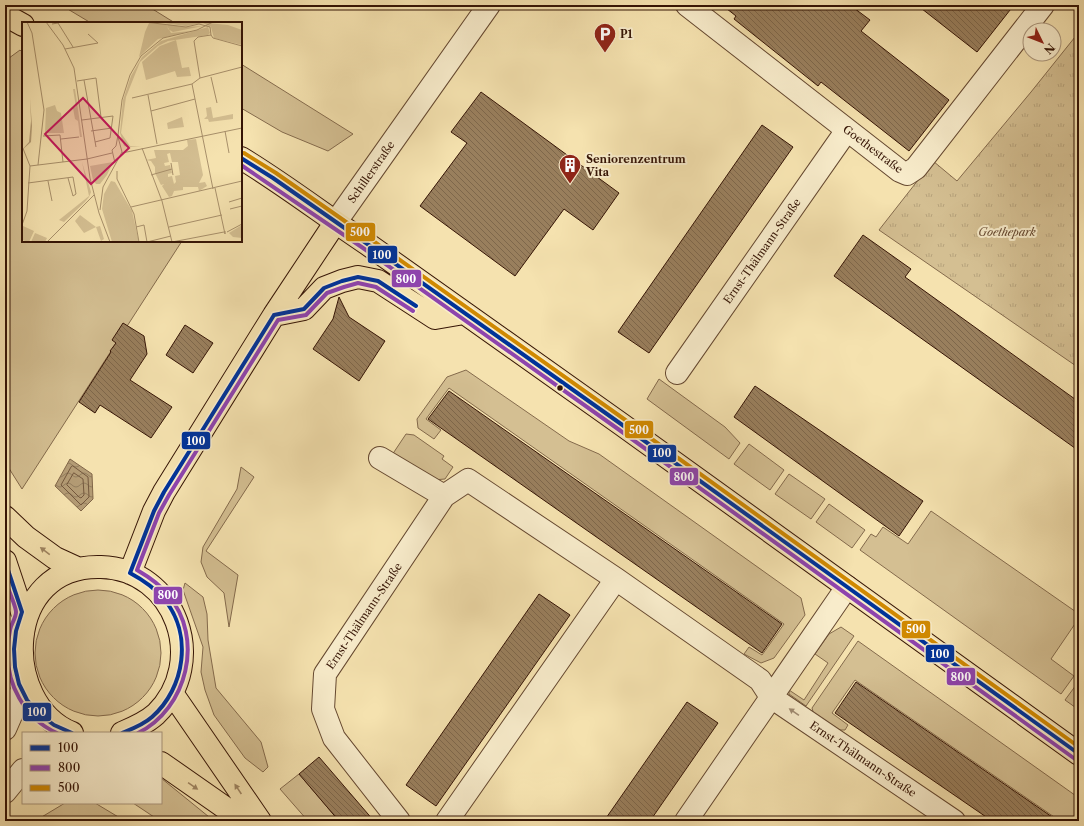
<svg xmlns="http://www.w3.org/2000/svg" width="1084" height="826" viewBox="0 0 1084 826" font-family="'Libre Caslon Text',serif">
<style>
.green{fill:#d4bf92;stroke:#846a4c}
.park{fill:url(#park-tufts);stroke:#846a4c}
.water{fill:url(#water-waves);stroke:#816648}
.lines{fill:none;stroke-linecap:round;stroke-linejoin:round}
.shore{stroke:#74583d;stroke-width:1}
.building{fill:url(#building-back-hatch);stroke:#351405}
.minor-casing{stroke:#654830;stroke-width:24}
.major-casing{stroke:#351405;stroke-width:24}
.minor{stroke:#f8eccb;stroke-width:22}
.major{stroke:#f5e2af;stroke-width:22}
.bus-1-casing{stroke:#f8eccb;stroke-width:7}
.bus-2-casing{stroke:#f8eccb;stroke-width:7}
.bus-3-casing{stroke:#f8eccb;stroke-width:7}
.bus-1{stroke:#039;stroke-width:4}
.bus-2{stroke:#8e44ad;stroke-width:4}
.bus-3{stroke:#d08901;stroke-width:4}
.oneway{fill:#9f8562}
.oneway2{fill:#a08b72}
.bus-dot{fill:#351405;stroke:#f8eccb;stroke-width:1.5}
.labels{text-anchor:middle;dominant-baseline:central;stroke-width:4;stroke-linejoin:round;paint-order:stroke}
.poi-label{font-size:11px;font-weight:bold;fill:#351405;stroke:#f8eccb;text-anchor:start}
.street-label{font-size:11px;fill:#351405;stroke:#f8eccb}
.park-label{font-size:11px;font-style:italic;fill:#65472f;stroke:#f8eccb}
.inset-road{fill:none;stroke:#a8906b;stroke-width:1}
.view{fill:#c2185b;fill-opacity:0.15;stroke:#c2185b;stroke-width:2}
.inset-edge{fill:none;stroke:#351405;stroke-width:2}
.line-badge{stroke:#f8eccb;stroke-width:1.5}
.badge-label{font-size:11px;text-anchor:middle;font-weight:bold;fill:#fff}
</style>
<defs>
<pattern id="park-tufts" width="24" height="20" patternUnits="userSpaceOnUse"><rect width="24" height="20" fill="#d4bf92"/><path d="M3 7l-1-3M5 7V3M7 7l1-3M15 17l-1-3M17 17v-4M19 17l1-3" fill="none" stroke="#b7a37c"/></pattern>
<pattern id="water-waves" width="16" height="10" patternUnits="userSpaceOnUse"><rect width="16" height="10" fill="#b49c75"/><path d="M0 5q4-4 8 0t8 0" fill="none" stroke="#937e5e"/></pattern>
<pattern id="building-back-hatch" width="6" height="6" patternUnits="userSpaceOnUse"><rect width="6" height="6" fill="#997f5d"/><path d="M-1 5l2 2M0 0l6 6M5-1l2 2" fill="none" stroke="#7e674b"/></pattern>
</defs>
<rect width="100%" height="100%" fill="#f5e2af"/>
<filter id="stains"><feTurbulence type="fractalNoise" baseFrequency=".005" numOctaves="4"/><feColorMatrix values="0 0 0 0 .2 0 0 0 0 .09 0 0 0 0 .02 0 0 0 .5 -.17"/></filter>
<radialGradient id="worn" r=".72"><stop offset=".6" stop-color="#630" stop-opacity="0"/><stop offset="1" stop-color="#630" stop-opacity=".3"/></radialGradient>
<path class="green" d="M61 5H146L175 23H91Z
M20 50 23 53V241H182L22 489 5 462V61Z
M241 64 353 134 328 151 282 132 241 108Z
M466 370 569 441 599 454 801 598 805 615 774 658 761 663 744 654 749 647 762 655 784 624 449 388 426 419 441 430 434 439 418 428 417 419 447 377Z
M659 379 725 427 740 443 729 459 647 399Z
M406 434 414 435 444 456 442 459 453 467 445 479 433 480 392 455Z
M749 444 784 470 770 490 734 464Z
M241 467 254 477 206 551 238 575 229 627 224 593 207 577 201 562 203 547 237 489Z
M789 474 825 499 811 519 775 494Z
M829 504 865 530 852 548 816 522Z
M931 511 1079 614V618L1051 659 1074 676 1061 694 860 550 871 534 876 537 883 527 908 544Z
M185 583 203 597 207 614 208 640 216 688 261 742 268 767 263 772 245 758 214 715 205 690 201 672 203 647 183 590Z
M35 653a63 63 0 1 1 126 0a63 63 0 1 1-126 0Z
M841 627 854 636 806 706 789 694V690L804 700 828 663 815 654 829 634Z
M858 641 1079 798V821H1060L855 680 832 713 848 725 845 730H839L814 715 812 708Z
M1079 681V710L1065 700Z
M299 774 339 821H308L280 789Z
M161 778 214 821H160L133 803H161Z
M65 803H95L125 821H35Z"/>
<path class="park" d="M1079 32V368L879 230 933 161 957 181 1031 92Z"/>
<path class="water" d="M70 459 92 474 93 499 81 511 55 486Z"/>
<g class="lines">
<path class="shore" d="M73 466 88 477 89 497 81 505 61 485 71 467Z
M74 473 83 479 84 495 81 498 79 497 67 485Z"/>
</g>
<path class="building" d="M722 5H850L870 20 861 31 949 100 909 151 821 82 818 86 734 19 736 16Z
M917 5H1014L977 52Z
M481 92 619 193 593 230 564 209 515 276 420 206 467 143 451 132Z
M762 125 793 147 649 353 618 332Z
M863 235 911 269 905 277 1079 402V451L834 276Z
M339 297 349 317 385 341 359 381 313 349 333 319Z
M123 323 144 336 147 354 130 380 172 407 151 438 100 405 95 413 79 402 111 352 110 351 116 343 112 340Z
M185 325 213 343 193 373 166 355Z
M755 386 923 501 899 536 734 417Z
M449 391 782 624 762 653 428 419Z
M539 594 570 615 436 806 406 785Z
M856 682 1058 821H992L896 755 835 713Z
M687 702 718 723 650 821H604Z
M319 757 374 821H339L299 774Z"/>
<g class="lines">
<g class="minor-casing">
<path id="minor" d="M687 5 900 171 907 174 916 168 1043 5
M335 223 489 5
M677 373 847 130
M380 458 444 496 468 480 616 579 760 680 771 697 954 821
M5 729 22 690
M5 792 23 770
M399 821 334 738 323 709 325 674 444 496
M447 821 616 579
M686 821 847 587"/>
</g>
<g class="major-casing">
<path id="major" d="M5 15 23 25
M241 158C284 184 324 215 366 243L621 424 1079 754
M274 315 304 309 324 288 342 281 358 277 378 281 435 318 464 313
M5 517 26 537 55 558 79 569
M5 561 22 612
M130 573 154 511 164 492 274 315 335 223
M172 693 260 821
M72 733C0 704 2 564 101 567 176 569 209 662 156 714 146 723 134 728 122 733
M161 763 244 821"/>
</g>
<use href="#minor" class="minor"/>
<use href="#major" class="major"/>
<g class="bus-1-casing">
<path id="bus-1" d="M241 158 273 178 366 243 621 424 1079 754
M274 315 304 309 324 288 342 281 358 277 378 281 416 306
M5 561 22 612 16 631 14 649 15 667 19 684 27 700 39 714 54 725 72 733
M130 573 154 511 164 492 274 315
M122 733C132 729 143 725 152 717 185 688 193 634 164 599 154 587 143 580 130 573"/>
</g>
<g class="bus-2-casing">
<path id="bus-2" d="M241 165 363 248 618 429 1075 759
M5 580C7 587 16 606 16 612 16 618 11 624 10 630 9 635 8 642 8 648 5 683 25 719 57 733
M138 733C187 709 205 638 168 595 160 584 149 577 137 570L159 513 169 495 278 320 306 315 327 293 344 287 358 283 376 287 413 311"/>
</g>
<g class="bus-3-casing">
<path id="bus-3" d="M244 153 276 173 369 238 624 419 1079 747"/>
</g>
<use href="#bus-1" class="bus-1"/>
<use href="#bus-2" class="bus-2"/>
<use href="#bus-3" class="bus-3"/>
</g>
<defs><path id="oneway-solid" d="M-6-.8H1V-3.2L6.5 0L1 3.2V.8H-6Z"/></defs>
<g class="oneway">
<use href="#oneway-solid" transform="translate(45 551) rotate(-143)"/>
<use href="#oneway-solid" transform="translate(193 786) rotate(35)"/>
<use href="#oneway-solid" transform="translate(238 789) rotate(-124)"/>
</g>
<use class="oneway2" href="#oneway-solid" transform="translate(794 712) rotate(-146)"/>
<defs>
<g id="parking-pin" transform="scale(1.15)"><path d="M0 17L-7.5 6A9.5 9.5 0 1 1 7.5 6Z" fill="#8f2418" stroke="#f8eccb"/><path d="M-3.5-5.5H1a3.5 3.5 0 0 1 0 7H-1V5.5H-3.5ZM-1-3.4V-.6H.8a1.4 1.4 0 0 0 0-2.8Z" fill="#fff"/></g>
<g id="building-pin" transform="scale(1.15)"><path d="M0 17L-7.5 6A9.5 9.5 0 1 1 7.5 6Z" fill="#8f2418" stroke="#f8eccb"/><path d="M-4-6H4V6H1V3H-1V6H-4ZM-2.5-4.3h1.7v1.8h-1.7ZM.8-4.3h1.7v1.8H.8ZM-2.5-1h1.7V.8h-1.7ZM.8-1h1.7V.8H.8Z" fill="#fff"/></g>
</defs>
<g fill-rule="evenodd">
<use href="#parking-pin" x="605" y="34"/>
<use href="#building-pin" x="570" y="165"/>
</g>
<circle class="bus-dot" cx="560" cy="388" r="3.5"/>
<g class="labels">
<g class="poi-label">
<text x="620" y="34">P1</text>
<text x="586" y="159">Seniorenzentrum<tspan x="586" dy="13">Vita</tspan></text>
</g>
<g class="street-label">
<text transform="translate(873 149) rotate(37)">Goethestraße</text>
<text transform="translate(371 172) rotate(-55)">Schillerstraße</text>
<text transform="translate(762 251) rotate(-55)">Ernst-Thälmann-Straße</text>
<text transform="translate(364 616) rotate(-56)">Ernst-Thälmann-Straße</text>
<text transform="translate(863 759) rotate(34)">Ernst-Thälmann-Straße</text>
</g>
<g class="park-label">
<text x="1007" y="232">Goethepark</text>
</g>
</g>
<g transform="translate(22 22)">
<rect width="220" height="220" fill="#f5e2af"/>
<path d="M134 0H176L206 3 220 8V23L192 16 189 5 181 1 164 4ZM127 1 144 2 149 11 169 9 136 17 117 35 123 10ZM145 2 162 5 181 4 151 10 146 7ZM186 5 188 11 186 13 146 19 136 24 118 40 104 75 99 111 108 124H120L106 125 102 124 98 111 101 78 109 54 120 35 139 19ZM154 18 160 46 167 45 169 54 155 55 153 49 124 58 120 40 138 24ZM51 67H53L60 115H58L56 99 53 97 51 86 54 85ZM189 85 191 96 211 92V97L187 100 186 97H182L185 94 184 86ZM160 95 162 105 146 107 145 101ZM174 117 181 153 177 161 183 160 185 164 177 169 176 165H161V168L152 169 150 174 147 175 140 164 142 162 139 163 133 151V145L129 139 124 138 134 136 132 128H161L166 124 165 118ZM148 131 150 140H156L158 153 153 154 154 160 152 162 150 154 146 155V152L150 151 148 143 143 144 142 141 147 140 145 132ZM60 140 69 170 67 175 63 180 42 200 37 198 67 174ZM91 140 85 153 78 162H74L71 158 68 144ZM89 159 93 160 110 189 117 220H90L80 187 82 172ZM58 193 74 205 78 204 82 217 79 219 74 205 62 211 53 199ZM220 203V216L211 215 207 211ZM1 204 12 209 7 220 0 218ZM13 211 25 216 23 220H9Z" fill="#d4bf92" fill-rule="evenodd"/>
<path d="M33 83 35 89 39 91 42 111H23L24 86Z" fill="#d4bf92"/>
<path d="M0 40 8 76 10 104 9 120 0 128 7 120 9 99 8 76Z" fill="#b49c75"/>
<path class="inset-road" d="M5 0 10 11 22 88 16 143M24 0 41 23 52 46 68 156 77 191 88 220M123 0 164 5 177 2 188 5 189 13M30 2 36 1 51 25M189 13 191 16 220 24M43 27 76 21 66 12M189 55 195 81M178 56 172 19 176 15 189 13M62 58 74 125M55 59 74 56 79 95M170 62 191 167M126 73 135 122M110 76 170 62 178 56 220 45M129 89 173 77M60 98 91 94 88 116 73 120M69 109 90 106M203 109 207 131M21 114 38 113 41 140M39 117 57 115M0 124 8 144M120 126 140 179 150 220M100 131 220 106M65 137 90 131M93 141 90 128 94 124 96 113 100 78 108 53 119 34 141 16 175 8 191 0M149 141 151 153M8 144 65 137M95 149V157L112 192 117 220M129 153 150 147M26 159 30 179M6 161 51 155 54 172 51 174 46 156M193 166 203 212V209M207 180 220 176M109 185 220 159M208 187 220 184M78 188 81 165 100 130 96 115M0 203 5 189 8 144M114 205 122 203 125 220 149 214M147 205 200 193M205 210 220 202M25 220 72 173M150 220 202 210"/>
<path class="view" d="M61 76 107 126 69 162 23 112Z"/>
<rect width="220" height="220" class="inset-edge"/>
</g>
<g class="line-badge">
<rect x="345" y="222" width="31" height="20" rx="4" fill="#d08901"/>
<rect x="367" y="245" width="31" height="19" rx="4" fill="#039"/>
<rect x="391" y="269" width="31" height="19" rx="4" fill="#8e44ad"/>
<rect x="624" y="420" width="30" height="19" rx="4" fill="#d08901"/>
<rect x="181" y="431" width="30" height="19" rx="4" fill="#039"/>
<rect x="647" y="444" width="30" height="19" rx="4" fill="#039"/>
<rect x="669" y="467" width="30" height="19" rx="4" fill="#8e44ad"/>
<rect x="153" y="586" width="30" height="19" rx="4" fill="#8e44ad"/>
<rect x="901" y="620" width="30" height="19" rx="4" fill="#d08901"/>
<rect x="925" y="644" width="30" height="19" rx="4" fill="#039"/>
<rect x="946" y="667" width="30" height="19" rx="4" fill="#8e44ad"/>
<rect x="22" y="702" width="30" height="20" rx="4" fill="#039"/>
</g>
<g class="badge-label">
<text x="360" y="236">500</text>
<text x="382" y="259">100</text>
<text x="406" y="283">800</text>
<text x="639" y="434">500</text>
<text x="196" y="445">100</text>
<text x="662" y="457">100</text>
<text x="684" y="481">800</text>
<text x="168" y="599">800</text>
<text x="916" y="633">500</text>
<text x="940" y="658">100</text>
<text x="961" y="681">800</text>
<text x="37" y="716">100</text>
</g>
<rect width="1084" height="826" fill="none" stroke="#f5e2af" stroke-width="20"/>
<rect x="6" y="6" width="1072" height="814" fill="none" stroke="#351405" stroke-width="2"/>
<rect x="10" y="10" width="1064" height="806" fill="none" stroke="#351405"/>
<rect x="22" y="732" width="140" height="72" fill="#f8eccb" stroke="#aa967c"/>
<rect x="30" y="745" width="20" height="6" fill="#003399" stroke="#aa967c"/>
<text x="58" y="752" font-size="12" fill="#351405">100</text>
<rect x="30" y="765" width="20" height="6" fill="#8e44ad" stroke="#aa967c"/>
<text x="58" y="772" font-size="12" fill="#351405">800</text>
<rect x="30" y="785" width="20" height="6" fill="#d08901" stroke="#aa967c"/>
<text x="58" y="792" font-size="12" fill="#351405">500</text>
<g transform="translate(1042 42) rotate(133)"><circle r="19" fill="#f8eccb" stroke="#aa967c"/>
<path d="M0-3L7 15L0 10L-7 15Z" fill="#8f2418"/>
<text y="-6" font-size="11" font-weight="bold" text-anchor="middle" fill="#351405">N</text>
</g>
<rect width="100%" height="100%" filter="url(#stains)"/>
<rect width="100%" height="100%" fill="url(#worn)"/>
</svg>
